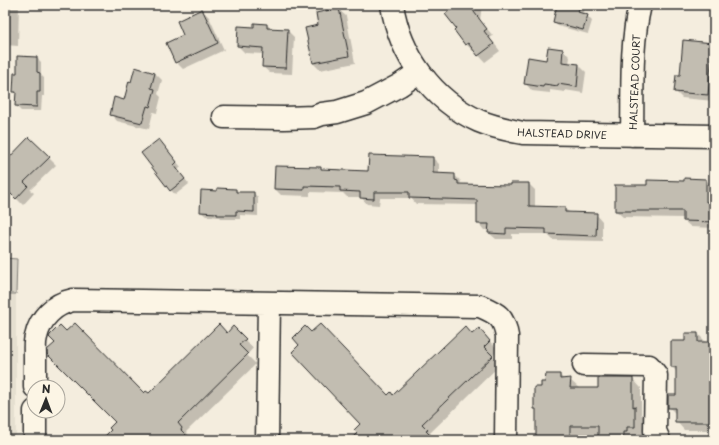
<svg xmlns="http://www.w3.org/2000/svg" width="719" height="445" viewBox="0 0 719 445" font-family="'Playpen Sans',sans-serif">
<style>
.built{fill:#e5dfd0}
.green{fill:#d6d1c4;stroke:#807e78}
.shadow{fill:#0003}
.building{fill:#c2bdb1;stroke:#2b2b2b}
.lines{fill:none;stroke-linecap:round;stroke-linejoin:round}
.minor-casing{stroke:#2b2b2b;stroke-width:25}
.minor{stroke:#fcf5e5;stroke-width:22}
.labels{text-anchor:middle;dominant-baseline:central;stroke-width:3;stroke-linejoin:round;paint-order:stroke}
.street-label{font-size:10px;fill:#2b2b2b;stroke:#fcf5e5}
</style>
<rect width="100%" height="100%" fill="#f4edde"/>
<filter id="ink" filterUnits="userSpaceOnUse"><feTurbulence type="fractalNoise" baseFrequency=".025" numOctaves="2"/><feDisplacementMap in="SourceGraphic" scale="8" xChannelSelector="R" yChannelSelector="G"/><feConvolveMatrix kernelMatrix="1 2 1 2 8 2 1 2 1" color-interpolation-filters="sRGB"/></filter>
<g filter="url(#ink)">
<path class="built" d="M5 294H16V440H5Z"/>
<path class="green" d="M5 258 17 259 16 294H5Z"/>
<path class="shadow" d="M5 5H19L18 46 5 45Z
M459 5H482L480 20 493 36 490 38 500 51 485 62 474 50 473 51 466 44 457 28Z
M558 5H586L583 15 587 16 592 21 588 34 558 26 554 21Z
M698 5H714V12L700 7Z
M202 10 209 17 224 50 183 69 176 62 184 36Z
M339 10 346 16 355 63 320 70 313 63 320 26Z
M267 25 272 29 287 30 294 37 292 74 270 73 263 67 264 54 245 53 238 46Z
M713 44 714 46V101L682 98 675 91 681 76Z
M563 50 570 57 569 64 579 65 586 72 583 93 565 90V92L550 90V93L532 91 526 84 547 61Z
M37 58 41 62V75L44 78V96H42L41 111H21L16 106 17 94 14 92 18 74Z
M155 73 162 80 158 94 161 97 157 113 153 112 149 129 117 121 111 114 125 101 132 83Z
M29 138 56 165 30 190 34 193 23 205 5 187V160L6 159 7 161Z
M163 145 181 167 178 170 189 184 175 195 171 190Z
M433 158 439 164V174L454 175 461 181 460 185 512 186 529 184 535 190V207L564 208 570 213 596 214 602 221V241L553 240 547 234H512V239H496L489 233V230H484L478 223V205L416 204 411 198H380L379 205 367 204 361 197H347L343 193 310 192V196L281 195 275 189 321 168 323 170 369 172Z
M706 180 713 186 712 203H714V228L691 227 684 221V218L623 217 616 211 648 186Z
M236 190 239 193H254L258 198V216L240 215V219H222L220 217 206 216 201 212 217 192Z
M233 328 253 348 247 355 256 364 186 432 190 437 188 439 190 440H102L113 430 116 422 67 333 144 394 149 395 227 334Z
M479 330 498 350 492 356 500 365 430 433 436 439 435 440H351L388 396H394L473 335Z
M698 334 707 343H714V430H684L676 421V414L669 407 677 396V372L672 367 686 342Z
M560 375 564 380H570L579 388 599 389 633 379 641 388V414L643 416V435H636V440H603L599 436V434H578V440H537V410L535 408 542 388Z"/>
<path class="building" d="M457 5H474V12L487 29 484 31 494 44 478 56 468 43 465 45 454 30 456 28 445 14Z
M557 5H580L578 12 588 15 583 30 553 22Z
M339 8 349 56 313 63 305 28 318 25 316 13Z
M202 9 218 43 175 63 166 43 183 35 177 21Z
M254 23 267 24V28L288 29 286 68 262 67 263 48 237 46 238 26 254 27Z
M683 40 713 43 708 95 674 92 676 75H680Z
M548 47 563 49 562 62 579 64 577 87 558 84V86L544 84 543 87 524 84 528 57 546 60Z
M17 56 37 57V72L40 73V92H37V107L15 106 16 92H13L14 73H17Z
M135 67 155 73 151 88 155 89 150 107 147 106 142 123 110 115 114 97 124 100 129 81 131 82Z
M29 137 50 157 24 182 28 186 16 199 5 188V162Z
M159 139 177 162 174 165 185 179 170 191 141 153Z
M369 155 433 157V173L455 174V180L458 181V184L511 185V183H529V206L565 207V212L597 213 596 236 546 234V229L506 228V234L488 233 489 224H477V200L409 198V192H374V199L360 198V192L340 191V187L304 186V190L274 189 275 166 321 167V169L368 171Z
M684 178 706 179V202H714V222L683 221V211H615V185H647V180L684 181Z
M217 188 236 189V192H254V212L236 211V215H217V213L200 212 201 190 217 191Z
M75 323 144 393 146 391 149 393 219 324 227 333 233 326 246 339 239 345 248 354 178 423 182 428 181 430 191 440H101L111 430 109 428 115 422 47 354V350L55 343 49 337 50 335 60 325 66 331Z
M320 324 388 395 391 392 393 395 465 326 472 334 479 328 490 341 484 347 493 356 422 424 428 430 426 431 435 440H350L357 433 354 430 360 424 292 352 299 345 293 338 305 326 311 332Z
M685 333H698V342H714V422H675V408H668V395H676V367H671V341H685Z
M546 374H560V379L571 378 570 388H598V378H633V407L635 406V427H627V432H623V440H609V437H598V426H570V440H536V409H534V387H541V382H545Z"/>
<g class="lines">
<g class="minor-casing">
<path id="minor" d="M392 5C400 55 432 100 479 121 493 127 508 130 523 133L714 136
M224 117 284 118 314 117 322 114 337 112 366 103 400 85 419 72
M632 135C633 92 630 46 640 5
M584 365 649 366 656 375 655 431 659 440
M35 387C35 377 35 366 35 356 35 350 34 343 36 337 40 318 54 304 73 300L480 306C496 313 504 316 507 336L506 440
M35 411V440
M267 440 269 303"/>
</g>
<use href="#minor" class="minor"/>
</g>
</g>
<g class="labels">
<g class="street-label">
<text transform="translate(634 82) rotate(-88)">HALSTEAD COURT</text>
<text transform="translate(562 133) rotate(2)">HALSTEAD DRIVE</text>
</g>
</g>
<rect width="719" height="445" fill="none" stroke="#fcf5e5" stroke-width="20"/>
<rect x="10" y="10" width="699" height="425" fill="none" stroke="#2b2b2b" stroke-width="1.5" filter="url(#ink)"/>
<g transform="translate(46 399) rotate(1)"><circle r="19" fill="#fcf5e5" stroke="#a8a49b"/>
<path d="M0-3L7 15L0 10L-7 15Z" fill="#2b2b2b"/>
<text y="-6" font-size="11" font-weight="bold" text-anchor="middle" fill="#2b2b2b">N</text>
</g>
</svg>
